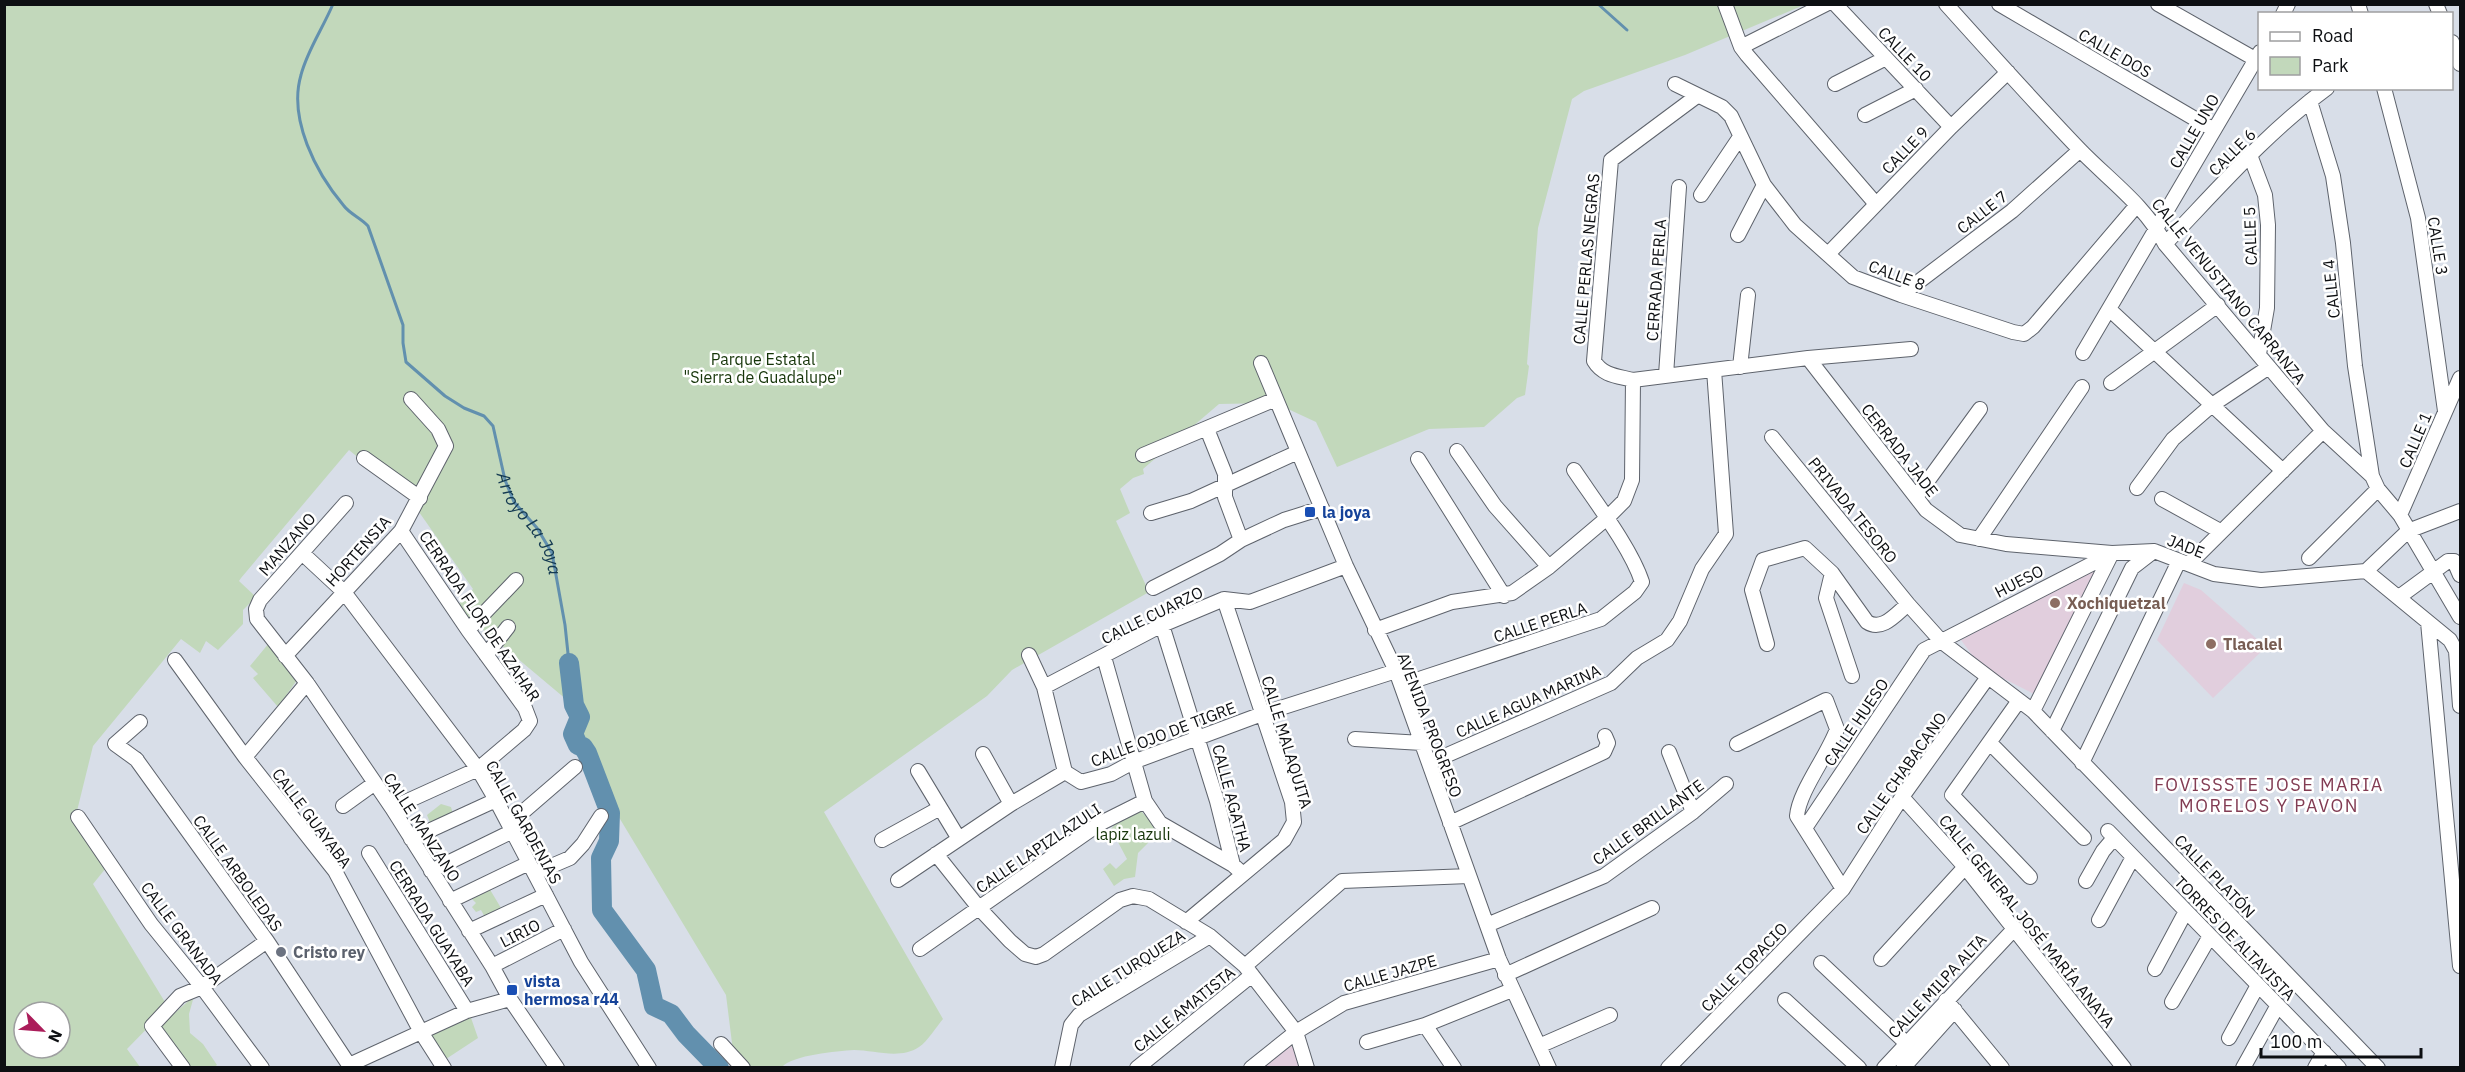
<svg xmlns="http://www.w3.org/2000/svg" width="2465" height="1072" viewBox="0 0 2465 1072" font-family="'IBM Plex Sans',sans-serif">
<style>
.education{fill:#e1cedd}
.green{fill:#c2d8bb;fill-rule:evenodd}
.lines{fill:none;stroke-linecap:round;stroke-linejoin:round}
.stream{stroke:#6290ae;stroke-width:3}
.river{stroke:#6290ae;stroke-width:20}
.minor-casing{stroke:#5e636c;stroke-width:16}
.minor{stroke:#fff;stroke-width:14}
.transit-dot{fill:#1a4fb4;stroke:#fff;stroke-width:2}
.education-dot{fill:#8d6e63;stroke:#fff;stroke-width:2}
.worship-dot{fill:#6b7280;stroke:#fff;stroke-width:2}
.labels{text-anchor:middle;dominant-baseline:central;stroke-width:5;stroke-linejoin:round;paint-order:stroke}
.street-label{font-size:16px;fill:#0d0f12;stroke:#fff}
.park-label{font-size:16px;fill:#163509;stroke:#fff}
.transit-label{font-size:16px;font-weight:bold;fill:#164399;stroke:#fff;text-anchor:start}
.education-label{font-size:16px;font-weight:bold;fill:#785e54;stroke:#fff;text-anchor:start}
.worship-label{font-size:16px;font-weight:bold;fill:#5b616d;stroke:#fff;text-anchor:start}
.water-label{font-size:18px;font-style:italic;fill:#143a51;stroke:#fff}
.neighbourhood-label{font-size:18px;letter-spacing:1.5px;fill:#823c53;stroke:#fff}
</style>
<rect width="100%" height="100%" fill="#d8dee8"/>
<path class="education" d="M2099 566 2034 694 1981 667 1961 640Z
M2184 583 2201 590 2266 647 2213 698 2157 640Z
M1294 1043 1300 1067H1264Z"/>
<path class="green" d="M5 5H1804L1685 55 1584 91 1572 99 1538 228 1527 364 1529 366 1525 395 1517 398 1484 427 1429 429 1337 467 1316 422 1275 403 1219 404 1143 469 1144 474 1133 478 1120 489 1130 513 1116 521 1149 592 1012 670 987 696 824 812 943 1019C936 1027 928 1041 919 1047 900 1060 874 1050 854 1050 837 1051 793 1055 782 1067H735L726 995 617 814 611 796 567 700 456 607 473 589 412 502 349 450 241 578 239 581 256 597 243 610V624L218 650 206 641 200 653 181 639 93 746 76 815 106 868 93 884 168 1007 127 1049 140 1067 5 1068ZM24 1012H60V1048H24Z
M269 643 297 680 278 707 253 678 258 674 250 666Z
M441 804 451 807 453 814 432 828 427 815Z
M1141 811 1157 828 1148 843 1138 853 1135 877 1124 879 1114 886 1103 869 1110 863 1116 869 1127 859 1111 829C1117 821 1131 812 1141 811Z
M486 883 504 913 487 921 481 910 476 912 472 907 476 903 469 896Z
M194 996 189 1014 190 1033 203 1044 217 1065 214 1067H191L158 1028Z
M469 1012 478 1038 446 1059 427 1032Z"/>
<g class="lines">
<g class="stream">
<path id="s1" d="M333 4C323 28 307 51 301 75 288 119 316 173 344 206 350 214 361 218 368 226L403 325V343L406 362 445 396 464 408 484 416 493 426 505 480 514 502 537 528 552 553 565 625 569 663"/>
<path d="M1598 4 1627 30"/>
</g>
<path class="river" d="M569 663 574 705 580 717 573 734 578 745 583 747 587 753 610 813 609 841 601 858 602 910 646 970 654 1006 671 1014 686 1034 719 1068"/>
<g class="minor-casing">
<path id="minor" d="M1725 4 1741 47 1747 55 1876 204
M1835 4 1951 127
M1946 4C1990 53 2034 102 2080 150 2109 180 2146 206 2165 244L2323 431 2372 476 2378 489 2400 515 2460 617
M1999 4 2214 130
M2158 4 2255 59
M2358 4 2361 14
M2436 4 2440 14
M2283 14 2288 4
M2452 42 2460 64
M1741 47 1826 4
M1675 84 1722 107 1731 116 1764 185 1795 225 1853 277 1901 295 2013 332 2024 334 2033 327 2137 205
M1835 84 1886 58
M2384 88 2418 218 2445 411
M1697 96 1611 160 1594 361C1603 376 1618 376 1633 380L1808 358 1911 349
M2310 101 2333 176 2343 243 2355 366 2372 476
M1865 115 1916 89
M2250 155 2265 195 2268 225 2267 308 2259 354
M1701 195 1740 137
M1738 235 1764 185
M2165 244C2217 190 2266 133 2327 88
M1828 254 1951 127 2008 72
M1901 295 2012 211 2080 150
M2109 309 2283 471
M2083 353 2260 52
M1808 358 1926 510 1960 535 2006 544 2112 553 2154 551 2214 574 2261 580 2366 571 2408 531 2460 511
M1261 363 1346 566 1396 671 1499 959 1549 1068
M1740 367 1748 295
M1666 375 1679 187
M2111 383 2218 305
M1207 429 1225 474V497L1241 540
M1772 437 1908 604 1942 642 2033 711 2378 1068
M1457 451 1495 506 1549 567
M1143 455 1276 399
M364 458 420 498
M1418 459 1504 596
M2137 488 2173 439 2212 405 2269 367
M1916 497 1980 409
M2162 499 2220 531
M346 503 260 600 256 609 257 619 307 683 392 808 492 966 510 999 557 1068
M1151 513 1191 501 1298 452
M2400 515 2460 378
M1979 539 2082 387
M302 553 344 592 478 769 496 800 581 962 649 1068
M2309 558 2378 489
M2189 564 2323 431
M2366 571 2450 640 2456 651 2460 706
M1832 573 1826 598 1852 676
M1153 588 1220 554 1241 540 1284 520 1322 508
M2399 597 2448 561H2454L2460 575
M2428 622 2460 966
M1162 625 1217 801 1233 865 1243 874
M468 630 516 580
M1375 630 1452 602 1512 593 1549 567 1607 518 1624 501 1632 480 1633 380
M1767 644 1752 590 1763 560 1805 548 1832 573 1867 622C1882 632 1896 614 1908 604
M486 655 508 627
M1029 655 1044 687 1065 772
M285 656 401 531 446 446 438 429 411 399
M1104 657 1145 801 1160 823 1233 865
M175 660 245 757 335 871 421 1032 444 1068
M1401 685 1601 619 1635 592 1642 582C1631 548 1594 500 1574 470
M1044 687 1162 625 1224 599 1250 602 1346 566
M2018 702 1952 795 2030 877
M2033 711 2112 553
M2052 731 2132 568 2154 551
M1355 739 1422 743
M1990 743 2084 838
M1737 744 1826 700 1837 729C1828 755 1799 791 1797 816L1843 889
M1669 752 1693 812
M983 754 1011 804
M245 757 307 683
M136 759 267 941 351 1068
M137 760 115 744 140 722
M1429 763 1611 683 1637 658 1667 640 1680 621 1702 569 1726 534 1714 370
M2082 763 2179 561
M918 771 959 839
M1065 772 1081 782 1111 774 1133 762 1262 714 1396 671
M1902 797 1965 867 2124 1068
M343 806 375 783
M392 808 478 769 524 730 530 721 525 708 468 630 401 531
M78 817 151 924 202 987 262 1068
M1450 823 1604 752 1608 743 1605 736
M509 824 575 767
M1805 828 1924 650 2111 554
M2108 831 2339 1068
M411 839 496 800
M882 840 940 808
M369 853 467 1011
M936 854 979 908 1010 941 1025 954 1036 957 1044 954 1120 900 1133 896 1149 899 1210 936 1245 966 1296 1032 1307 1068
M431 871 513 831
M535 873 570 858 583 844 601 816
M898 880 1011 804 1065 772
M2086 881 2103 851 2114 838
M450 901 529 863
M2099 920 2133 857
M1186 922 1284 840 1294 822 1292 802 1224 599
M1487 925 1604 876 1693 812 1726 784
M469 931 546 895
M920 949 1099 824 1145 801
M1881 959 1965 867
M1821 963 1905 1042
M492 966 564 929
M1245 966 1342 881 1469 876
M2155 969 2186 911
M1505 975 1652 908
M1785 1000 1859 1068
M1946 1000 2002 1068
M2172 1002 2210 936
M1425 1025 1454 1068
M2229 1038 2258 985
M1367 1042 1425 1025 1512 990
M721 1044 743 1068
M1539 1046 1610 1015
M349 1065 467 1011 510 999
M183 1068 152 1026 180 996 202 987 267 941
M1062 1068 1071 1025 1079 1015 1210 936
M1137 1068 1252 975
M1251 1068 1296 1032 1344 1003 1499 959
M1668 1068 1843 889 1902 797 1988 677
M1884 1068 2015 928
M1903 1068 1955 1010
M2243 1068 2278 1005
M2315 1068 2324 1052"/>
</g>
<use href="#minor" class="minor"/>
</g>
<g class="transit-dot">
<rect x="1304" y="506" width="12" height="12" rx="3"/>
<rect x="506" y="984" width="12" height="12" rx="3"/>
</g>
<g class="education-dot">
<circle cx="2055" cy="603" r="6"/>
<circle cx="2211" cy="644" r="6"/>
</g>
<circle class="worship-dot" cx="281" cy="952" r="6"/>
<g class="labels">
<g class="street-label">
<text transform="translate(2115 53) rotate(30)">CALLE DOS</text>
<text transform="translate(1905 54) rotate(46)">CALLE 10</text>
<text transform="translate(2194 131) rotate(-60)">CALLE UNO</text>
<text transform="translate(1905 150) rotate(-46)">CALLE 9</text>
<text transform="translate(2232 152) rotate(-45)">CALLE 6</text>
<text transform="translate(1982 212) rotate(-38)">CALLE 7</text>
<text transform="translate(2250 236) rotate(-92)">CALLE 5</text>
<text transform="translate(2438 246) rotate(81)">CALLE 3</text>
<text transform="translate(1586 259) rotate(-85)">CALLE PERLAS NEGRAS</text>
<text transform="translate(1897 275) rotate(20)">CALLE 8</text>
<text transform="translate(1656 280) rotate(-86)">CERRADA PERLA</text>
<text transform="translate(2331 289) rotate(-96)">CALLE 4</text>
<text transform="translate(2229 291) rotate(51)">CALLE VENUSTIANO CARRANZA</text>
<text transform="translate(2415 440) rotate(-67)">CALLE 1</text>
<text transform="translate(1900 450) rotate(52)">CERRADA JADE</text>
<text transform="translate(1853 510) rotate(51)">PRIVADA TESORO</text>
<text transform="translate(287 544) rotate(-49)">MANZANO</text>
<text transform="translate(2186 546) rotate(21)">JADE</text>
<text transform="translate(358 551) rotate(-48)">HORTENSIA</text>
<text transform="translate(2019 581) rotate(-27)">HUESO</text>
<text transform="translate(1152 615) rotate(-26)">CALLE CUARZO</text>
<text transform="translate(480 616) rotate(56)">CERRADA FLOR DE AZAHAR</text>
<text transform="translate(1540 622) rotate(-18)">CALLE PERLA</text>
<text transform="translate(1528 701) rotate(-24)">CALLE AGUA MARINA</text>
<text transform="translate(1856 722) rotate(-56)">CALLE HUESO</text>
<text transform="translate(1430 725) rotate(69)">AVENIDA PROGRESO</text>
<text transform="translate(1163 734) rotate(-21)">CALLE OJO DE TIGRE</text>
<text transform="translate(1287 742) rotate(73)">CALLE MALAQUITA</text>
<text transform="translate(1901 773) rotate(-55)">CALLE CHABACANO</text>
<text transform="translate(1232 798) rotate(75)">CALLE AGATHA</text>
<text transform="translate(312 818) rotate(53)">CALLE GUAYABA</text>
<text transform="translate(524 822) rotate(61)">CALLE GARDENIAS</text>
<text transform="translate(1648 822) rotate(-36)">CALLE BRILLANTE</text>
<text transform="translate(422 827) rotate(57)">CALLE MANZANO</text>
<text transform="translate(1038 848) rotate(-34)">CALLE LAPIZLAZULI</text>
<text transform="translate(238 873) rotate(54)">CALLE ARBOLEDAS</text>
<text transform="translate(2215 876) rotate(46)">CALLE PLATÓN</text>
<text transform="translate(2027 921) rotate(51)">CALLE GENERAL JOSÉ MARÍA ANAYA</text>
<text transform="translate(432 923) rotate(58)">CERRADA GUAYABA</text>
<text transform="translate(182 933) rotate(53)">CALLE GRANADA</text>
<text transform="translate(520 933) rotate(-27)">LIRIO</text>
<text transform="translate(2235 938) rotate(46)">TORRES DE ALTAVISTA</text>
<text transform="translate(1744 967) rotate(-46)">CALLE TOPACIO</text>
<text transform="translate(1128 968) rotate(-32)">CALLE TURQUEZA</text>
<text transform="translate(1390 973) rotate(-16)">CALLE JAZPE</text>
<text transform="translate(1937 986) rotate(-47)">CALLE MILPA ALTA</text>
<text transform="translate(1184 1009) rotate(-39)">CALLE AMATISTA</text>
</g>
<g class="park-label">
<text x="763" y="359">Parque Estatal<tspan x="763" dy="18">"Sierra de Guadalupe"</tspan></text>
<text x="1133" y="834">lapiz lazuli</text>
</g>
<g class="transit-label">
<text x="1322" y="512">la joya</text>
<text x="524" y="981">vista<tspan x="524" dy="18">hermosa r44</tspan></text>
</g>
<g class="education-label">
<text x="2067" y="603">Xochiquetzal</text>
<text x="2223" y="644">Tlacalel</text>
</g>
<g class="worship-label">
<text x="293" y="952">Cristo rey</text>
</g>
<g class="water-label">
<text stroke="none"><textPath href="#s1" startOffset="610">Arroyo La Joya</textPath></text>
</g>
<g class="neighbourhood-label">
<text x="2269" y="784">FOVISSSTE JOSE MARIA<tspan x="2269" dy="21">MORELOS Y PAVON</tspan></text>
</g>
</g>
<rect width="2465" height="1072" fill="none" stroke="#0d0f12" stroke-width="12"/>
<rect x="2258" y="12" width="195" height="78" fill="#ffffff" stroke="#9e9fa0" stroke-width="1.5"/>
<rect x="2270" y="32" width="30" height="9" fill="#ffffff" stroke="#9e9fa0" stroke-width="1.5"/>
<text x="2312" y="42" font-size="18" fill="#0d0f12">Road</text>
<rect x="2270" y="57" width="30" height="18" fill="#c2d8bb" stroke="#9e9fa0" stroke-width="1.5"/>
<text x="2312" y="72" font-size="18" fill="#0d0f12">Park</text>
<g transform="translate(42 1030) rotate(115)"><circle r="28" fill="#ffffff" stroke="#9e9fa0" stroke-width="1.5"/>
<path d="M0-4.5L10 22L0 15L-10 22Z" fill="#ab1d5a"/>
<text y="-9" font-size="16" font-weight="bold" text-anchor="middle" fill="#0d0f12">N</text>
</g>
<path d="M2261 1048v9h160v-9" fill="none" stroke="#0d0f12" stroke-width="3"/>
<text x="2270" y="1048" font-size="18" fill="#0d0f12" stroke="#ffffff" stroke-width="4.5" paint-order="stroke">100 m</text>
</svg>
